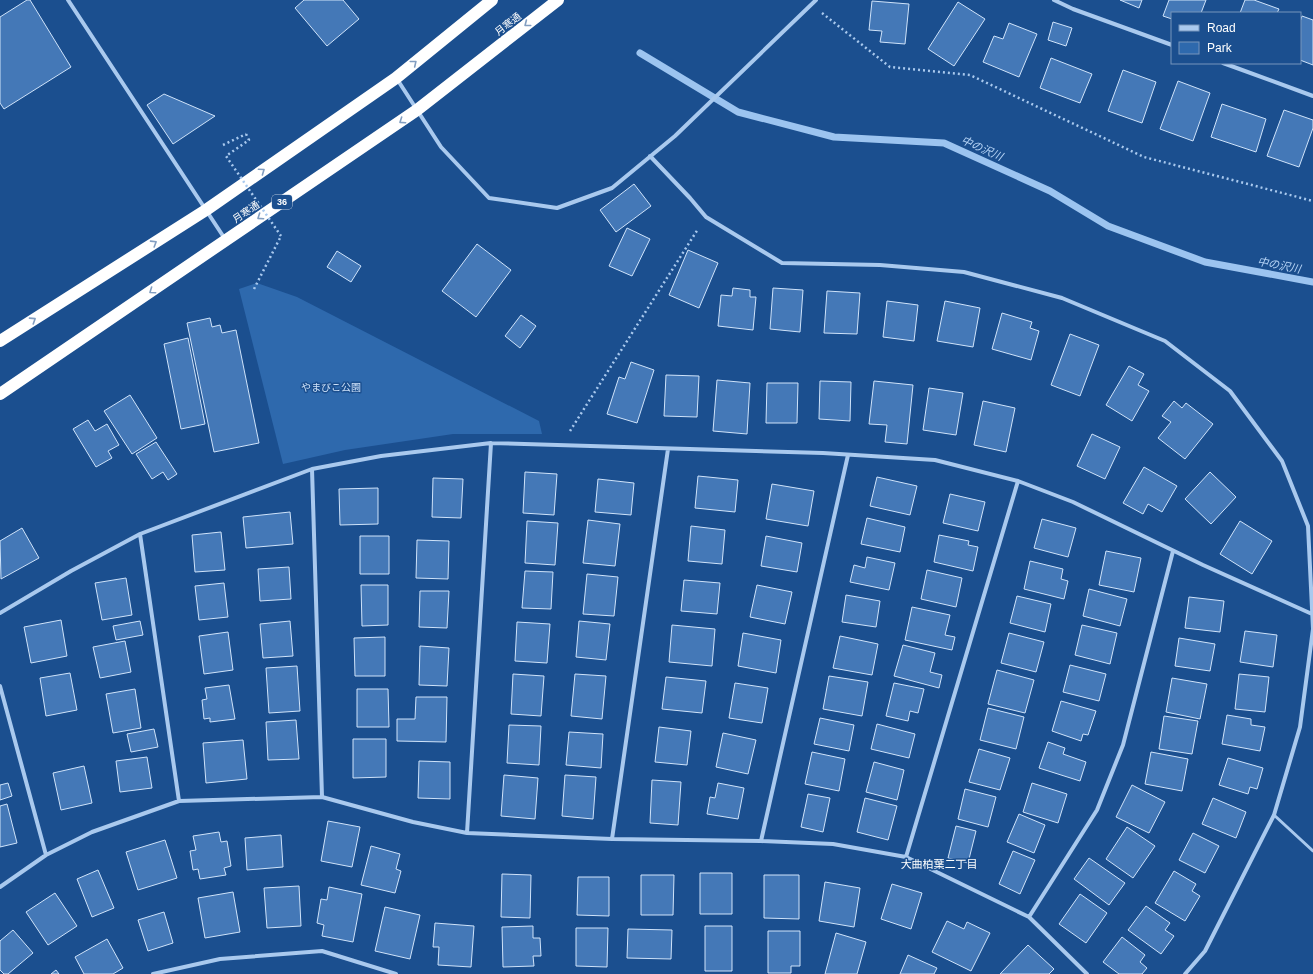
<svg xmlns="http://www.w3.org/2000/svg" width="1313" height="974" viewBox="0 0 1313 974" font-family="Arial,'Noto Sans JP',sans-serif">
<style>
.green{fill:#2e69ad}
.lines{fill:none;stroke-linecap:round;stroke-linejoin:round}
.stream{stroke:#9cc4f0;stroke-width:7}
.building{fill:#4478b7;stroke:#cfe3fa}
.path{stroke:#a9c9ee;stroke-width:2.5;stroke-dasharray:2 3;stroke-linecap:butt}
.lane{stroke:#a9c9ee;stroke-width:3}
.street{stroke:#a9c9ee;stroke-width:4}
.highway{stroke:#fff;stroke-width:12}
.path-bridge{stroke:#a9c9ee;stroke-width:2.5;stroke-dasharray:2 3;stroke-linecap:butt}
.oneway{stroke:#829ec1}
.labels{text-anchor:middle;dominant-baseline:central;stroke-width:3;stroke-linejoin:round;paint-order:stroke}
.shield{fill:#1b4f8f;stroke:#bbcadd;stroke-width:1}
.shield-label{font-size:9px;font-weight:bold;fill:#fff}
.street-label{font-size:10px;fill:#fff;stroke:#1b4f8f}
.park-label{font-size:10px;fill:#cfe3fa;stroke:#1b4f8f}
.water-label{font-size:11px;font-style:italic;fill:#b5d3f5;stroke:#1b4f8f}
.neighbourhood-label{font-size:11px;fill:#fff;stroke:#1b4f8f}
</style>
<rect width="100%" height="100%" fill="#1b4f8f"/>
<path class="green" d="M257 283 297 297 539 421 542 434H453L345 450 283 464 239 289Z"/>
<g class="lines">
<path class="stream" d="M640 53 738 112 834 137 944 143 1050 191 1108 226 1205 262 1313 282"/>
</g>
<path class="building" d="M27 0H30L71 67 4 109 0 103V17Z
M304 0H343L359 19 327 46 295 8Z
M1120 0H1142L1139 8Z
M1169 0H1206L1201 13H1172V19L1163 16Z
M1245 0H1254L1279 9 1277 13H1240Z
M872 1 909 4 905 44 880 42 882 31 869 30Z
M958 2 985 19 954 66 928 49Z
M1302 16 1313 20V65L1300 60V22Z
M1053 22 1072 28 1066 46 1048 40Z
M1009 23 1037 34 1019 77 983 62 994 36 1003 39Z
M1051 58 1092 74 1080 103 1040 88Z
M1123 70 1156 82 1142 123 1108 111Z
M1178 81 1210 93 1193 141 1160 129Z
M164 94 215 116 173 144 147 105Z
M1222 104 1266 119 1256 152 1211 137Z
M1284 110 1313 120V128L1299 167 1267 156Z
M634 184 651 206 616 232 600 210Z
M627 228 650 239 632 276 609 266Z
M477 244 511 270 476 317 442 291Z
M688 250 718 263 699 308 669 295Z
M337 251 361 266 351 282 327 267Z
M733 288 750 290V297H756L753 330 718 326 721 295 732 296Z
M773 288 803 290 800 332 770 329Z
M827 291 860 293 857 334 824 333Z
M887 301 918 305 914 341 883 337Z
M945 301 980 308 973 347 937 341Z
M1002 313 1032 322 1030 328 1039 331 1031 360 992 349Z
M521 315 536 326 520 348 505 336Z
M210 318 212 327 220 325 222 333 236 330 259 443 214 452 187 323Z
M1070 334 1099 345 1080 396 1051 385Z
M188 338 205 424 181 429 164 344Z
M631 362 654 370 637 423 607 414 619 377 625 379Z
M1129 366 1144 374 1138 385 1149 391 1132 421 1106 405Z
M666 375 699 376 697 417 664 416Z
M717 380 750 383 747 434 713 431Z
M820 381 851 382 850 421 819 419Z
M874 381 913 385 907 444 885 442 887 425 869 424Z
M767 383H798L797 423H766Z
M929 388 963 393 956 435 923 430Z
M130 395 157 438 132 454 104 411Z
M983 401 1015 408 1006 452 974 445Z
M1174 401 1182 408 1186 403 1213 424 1185 459 1158 438 1171 422 1162 416Z
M88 420 95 431 107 424 119 445 108 451 112 458 96 467 73 429Z
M1092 434 1120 447 1105 479 1077 466Z
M156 442 177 474 168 480 163 472 152 479 136 454Z
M1144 467 1177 486 1162 512 1148 504 1143 514 1123 503Z
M525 472 557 474 554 515 523 513Z
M1210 472 1236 497 1211 524 1185 499Z
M698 476 738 480 735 512 695 508Z
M877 477 917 486 910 515 870 506Z
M433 478 463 479 461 518 432 517Z
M598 479 634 483 631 515 595 512Z
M772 484 814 491 808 526 766 519Z
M378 488V524L340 525 339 489Z
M950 494 985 502 978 531 943 523Z
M290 512 293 544 246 548 243 517Z
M867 518 905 527 900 552 861 544Z
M1042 519 1076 528 1068 557 1034 548Z
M588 520 620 524 615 566 583 563Z
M527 521 558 523 555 565 525 563Z
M1240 521 1272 541 1252 574 1220 554Z
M691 526 725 530 722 564 688 561Z
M22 528 39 558 1 579 0 541Z
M221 532 225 570 195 572 192 535Z
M939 535 969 541 968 545 978 547 973 571 934 562Z
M360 536H389V574H360Z
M766 536 802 543 797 572 761 566Z
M417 540 449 541 448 579 416 578Z
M1106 551 1141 558 1134 592 1099 585Z
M867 557 895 563 889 590 850 582 854 565 865 568Z
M1030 561 1063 569 1061 579 1068 581 1064 599 1024 589Z
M289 567 291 599 260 601 258 569Z
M927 570 962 578 956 607 921 599Z
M525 571 553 572 551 609 522 608Z
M587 574 618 577 614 616 583 614Z
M126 578 132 615 102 620 95 583Z
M684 580 720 583 717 614 681 611Z
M224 583 228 617 199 620 195 586Z
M361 585H388V625L362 626Z
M757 585 792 592 785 624 750 617Z
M1089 589 1127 599 1120 626 1083 616Z
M420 591H449L447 628 419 627Z
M846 595 880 601 876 627 842 622Z
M1017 596 1051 604 1045 632 1010 623Z
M1189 597 1224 601 1220 632 1185 628Z
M912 607 950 615 945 635 955 637 952 650 905 640Z
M61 620 67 656 31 663 24 627Z
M140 621 143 635 116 640 113 626Z
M290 621 293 656 263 658 260 624Z
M579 621 610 624 606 660 576 657Z
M517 622 550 624 547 663 515 661Z
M672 625 715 629 712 666 669 662Z
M1082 625 1117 633 1110 664 1075 655Z
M1245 631 1277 635 1273 667 1240 662Z
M228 632 233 670 204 674 199 636Z
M743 633 781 640 776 673 738 666Z
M1009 633 1044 642 1036 672 1001 663Z
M840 636 878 644 872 675 833 668Z
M385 637V676H355L354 638Z
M1179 638 1215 644 1210 671 1175 666Z
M125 641 131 672 100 678 93 647Z
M903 645 935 653 930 672 942 675 939 688 894 676Z
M420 646 449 648 447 686 419 685Z
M1070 665 1106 674 1099 701 1063 692Z
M297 666 300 711 269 713 266 668Z
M997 670 1034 680 1025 713 988 704Z
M70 673 77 710 46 716 40 678Z
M513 674 544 676 541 716 511 714Z
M575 674 606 676 602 719 571 716Z
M1239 674 1269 677 1265 712 1235 709Z
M829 676 868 682 862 716 823 709Z
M666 677 706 681 702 713 662 709Z
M1172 678 1207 684 1200 719 1166 712Z
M735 683 768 688 762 723 729 718Z
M894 683 924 689 918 713 910 711 908 721 886 716Z
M229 685 235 719 210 722V718L204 719 202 700 207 699 205 688Z
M135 689 141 728 113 733 106 694Z
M357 689H388L389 727H357Z
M416 697H447L446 742 397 741V719H415Z
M1061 701 1096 711 1088 735 1083 734 1081 741 1052 731Z
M988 708 1024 717 1016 749 980 740Z
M1227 715 1251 719V725L1265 727 1260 751 1222 744Z
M1164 716 1198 721 1192 754 1159 749Z
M820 718 854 725 849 751 814 744Z
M296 720 299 759 268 760 266 722Z
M877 724 915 734 909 758 871 749Z
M509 725 541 726 539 765 507 763Z
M659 727 691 731 687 765 655 762Z
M154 729 158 747 131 752 127 734Z
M569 732 603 734 601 768 566 765Z
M723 733 756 740 748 774 716 767Z
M353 739H386V777L353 778Z
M243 740 247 779 206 783 203 743Z
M1048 742 1065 748 1063 754 1086 762 1080 781 1039 768Z
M979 749 1010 758 1000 790 969 782Z
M812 752 845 759 839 791 805 784Z
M1151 752 1188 759 1182 791 1145 784Z
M147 757 152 788 120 792 116 761Z
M1228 758 1263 768 1257 789 1250 787 1248 794 1219 785Z
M419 761 450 762V799L418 798Z
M874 762 904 770 897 800 866 792Z
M84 766 92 803 61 810 53 773Z
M504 775 538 778 535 819 501 816Z
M565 775 596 777 593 819 562 816Z
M652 780 681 782 678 825 650 823Z
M8 783 12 796 0 800V785Z
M718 783 744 788 738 819 707 814 710 797 715 798Z
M1032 783 1067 794 1058 823 1023 812Z
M1132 785 1165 802 1149 833 1116 817Z
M965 789 996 797 988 827 958 819Z
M808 794 830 798 823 832 801 827Z
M865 798 897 806 888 840 857 832Z
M1213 798 1246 812 1236 838 1202 824Z
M7 804 17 843 0 847V806Z
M1019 814 1045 825 1034 853 1007 842Z
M328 821 360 827 352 867 321 861Z
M956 826 976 831 968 863 948 858Z
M1127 827 1155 846 1133 878 1106 859Z
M219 832 221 842 227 841 231 866 224 868 226 875 200 879 198 869 193 870 190 851 196 850 193 836Z
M1193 833 1219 846 1205 873 1179 860Z
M281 835 283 867 247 870 245 838Z
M165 840 177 878 138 890 126 852Z
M371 846 400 854 396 869 401 871 395 893 361 885Z
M1013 851 1035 860 1020 894 999 884Z
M1089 858 1125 883 1109 905 1074 879Z
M98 870 114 908 92 917 77 879Z
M1174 871 1196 884 1192 891 1200 896 1185 921 1155 903Z
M700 873H732V914H700Z
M502 874 531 875 530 918 501 917Z
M641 875H674L673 915H641Z
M764 875H799V919L764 918Z
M578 877H609V916L577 915Z
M825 882 860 888 854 927 819 921Z
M892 884 922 893 911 929 881 919Z
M299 886 301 926 267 928 264 888Z
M329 887 362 894 353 942 322 936 324 925 317 923 321 899 327 900Z
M233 892 240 932 205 938 198 898Z
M55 893 77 926 48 945 26 912Z
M1080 894 1107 913 1086 943 1059 924Z
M1146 906 1170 923 1165 930 1174 936 1161 954 1128 930Z
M385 907 420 915 410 959 375 951Z
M164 912 173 943 148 951 138 920Z
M947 921 964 929 967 922 990 933 971 971 932 952Z
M435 923 474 926 471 967 438 965 439 947H433Z
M533 926V938H540L541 956H533L534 966 503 967 502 927Z
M705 926H732V971H705Z
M576 928H608L607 967 576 966Z
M628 929 672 930 671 959 627 958Z
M13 930 33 953 8 974H4L0 970V941Z
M768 931H800V966H791V973H768Z
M836 933 866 942 857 974H825Z
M1122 937 1145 955 1140 962 1147 968 1142 974H1119L1103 962Z
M107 939 123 968 113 974H84L75 957Z
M1028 945 1054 969 1049 974H1000Z
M908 955 937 968 934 974H900Z
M56 970 59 974H51Z"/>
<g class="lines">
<path class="path" d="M822 13 890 67 970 75 1144 157 1313 201
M223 145 246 134
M254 289 281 236
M570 431 698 229"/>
<path class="lane" d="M1274 815 1313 851"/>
<path class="street" d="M68 0 225 239
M1054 0 1073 9 1172 45
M1223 63 1313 96
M397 79 441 147 489 198 557 208 612 188 675 136 816 0
M650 156 690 198 706 217 782 263 880 265 964 272 1062 298 1165 341 1230 391 1282 461 1308 526 1313 629 1300 727 1274 815 1205 951 1185 974
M312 469 322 797
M140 534 179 801
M0 613 71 571 140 534 312 469 381 456 491 443 823 453 935 460 1018 481 1073 502 1203 565 1312 614
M0 686 46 855
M467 833 491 443
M612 839 668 449
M761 841 848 455
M906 857 1018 481
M0 887 46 855 92 832 179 801 322 797 413 822 467 833 612 839 761 841 833 844 906 857 1029 917 1087 974
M1029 917 1097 810 1123 745 1173 551
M153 974 220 959 322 951 396 974"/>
<path class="highway" d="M0 341 206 210 396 78 492 0
M0 394 417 110 558 0"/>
<path class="path-bridge" d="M246 134 249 140 226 156 281 236"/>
</g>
<defs><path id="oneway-chevron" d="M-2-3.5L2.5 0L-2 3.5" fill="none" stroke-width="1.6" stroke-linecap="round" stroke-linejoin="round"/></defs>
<g class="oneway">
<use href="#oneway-chevron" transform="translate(527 24) rotate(142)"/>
<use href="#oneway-chevron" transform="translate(414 63) rotate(-39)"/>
<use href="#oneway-chevron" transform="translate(402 121) rotate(146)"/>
<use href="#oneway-chevron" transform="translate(262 171) rotate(-35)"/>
<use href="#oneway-chevron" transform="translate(260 217) rotate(146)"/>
<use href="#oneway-chevron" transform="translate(154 243) rotate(-32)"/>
<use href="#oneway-chevron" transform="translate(152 291) rotate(145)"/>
<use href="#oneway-chevron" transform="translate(33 320) rotate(-33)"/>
</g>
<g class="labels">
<rect class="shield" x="272" y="195" width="20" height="14" rx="3"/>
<g class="shield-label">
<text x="282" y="202">36</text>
</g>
<g class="street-label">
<text transform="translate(508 24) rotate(-38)">月寒通</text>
<text transform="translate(246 212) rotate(-34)">月寒通</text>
</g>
<g class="park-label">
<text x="331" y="387">やまびこ公園</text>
</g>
<g class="water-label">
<text transform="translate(982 148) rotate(24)">中の沢川</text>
<text transform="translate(1279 265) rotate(11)">中の沢川</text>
</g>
<g class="neighbourhood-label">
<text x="939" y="864">大曲柏葉二丁目</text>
</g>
</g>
<rect x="1171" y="12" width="130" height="52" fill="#1b4f8f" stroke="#7695bc"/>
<rect x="1179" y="25" width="20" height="6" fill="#a9c9ee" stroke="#7695bc"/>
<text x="1207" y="32" font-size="12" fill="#ffffff">Road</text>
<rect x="1179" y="42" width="20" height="12" fill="#2e69ad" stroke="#7695bc"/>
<text x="1207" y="52" font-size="12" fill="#ffffff">Park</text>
</svg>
